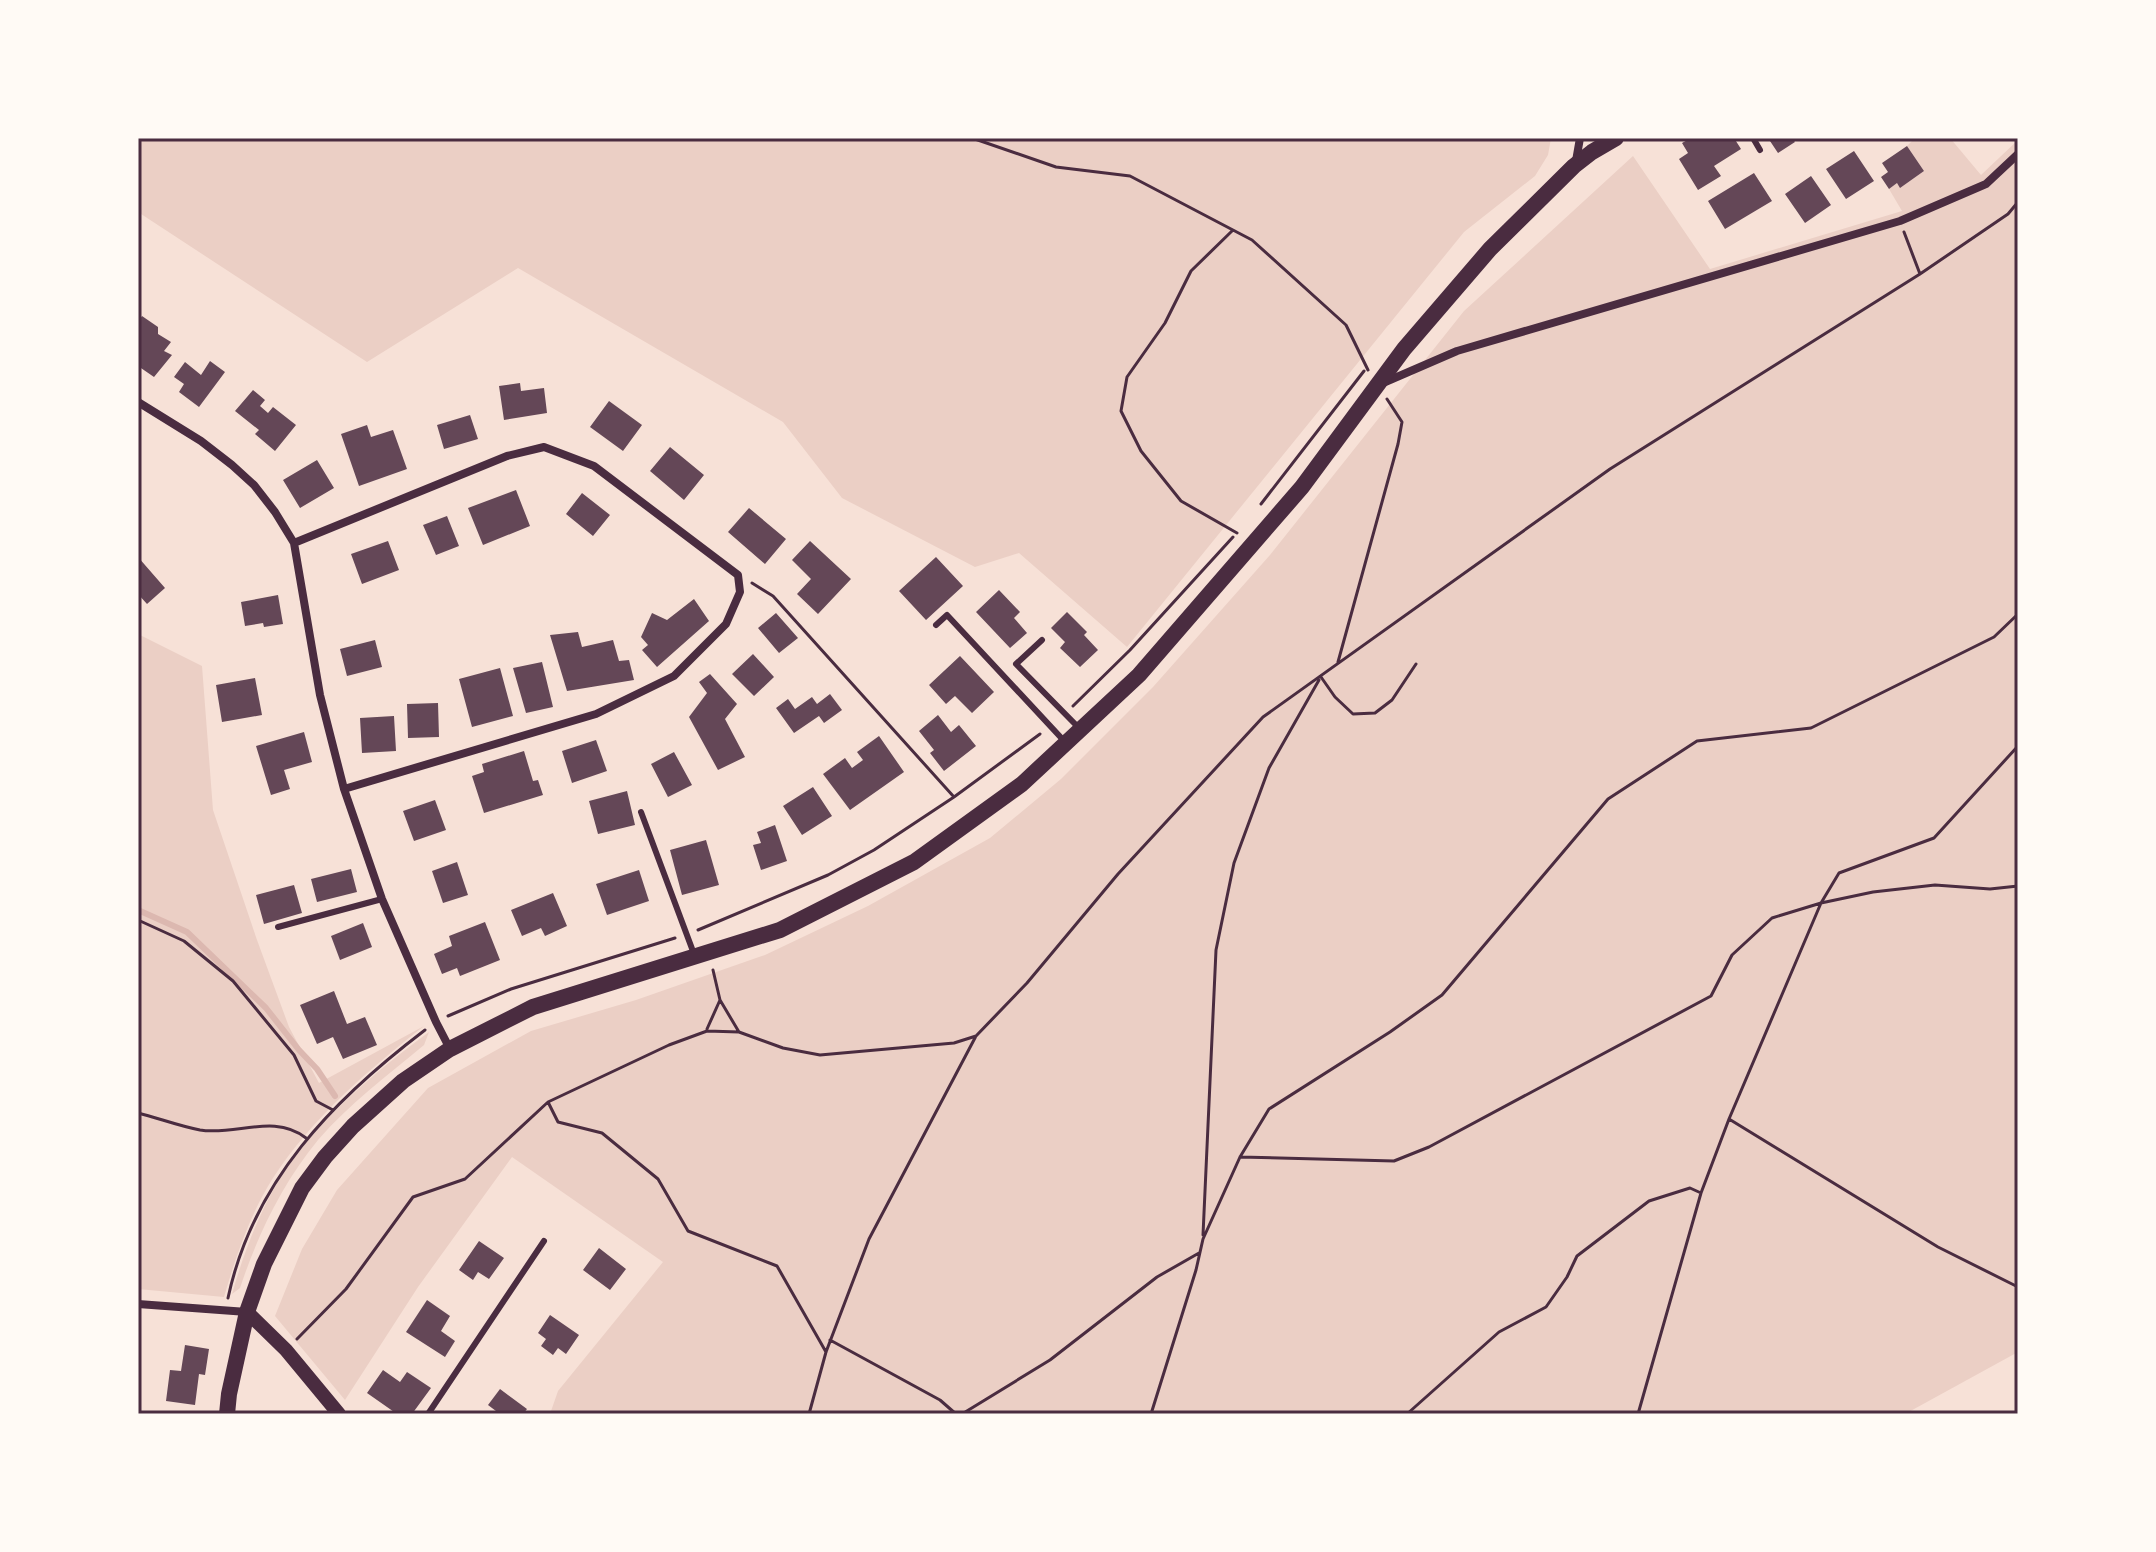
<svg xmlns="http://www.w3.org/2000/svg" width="2156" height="1552" viewBox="0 0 2156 1552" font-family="Commissioner,sans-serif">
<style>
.green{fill:#ebcfc5}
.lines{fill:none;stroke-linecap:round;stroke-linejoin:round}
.stream{stroke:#dcb8b0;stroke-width:6}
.building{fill:#644757}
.path{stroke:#4a2c40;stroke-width:3}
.service{stroke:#4a2c40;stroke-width:6}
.minor{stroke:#4a2c40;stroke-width:8}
.tertiary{stroke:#4a2c40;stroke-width:14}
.secondary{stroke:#4a2c40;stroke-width:16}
.neatline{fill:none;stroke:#4a2c40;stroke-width:3}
</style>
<rect width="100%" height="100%" fill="#f7e1d7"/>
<path class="green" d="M138 138H1551L1548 155 1535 176 1464 232 1127 647 1019 553 975 567 842 498 783 422 518 268 367 362 138 212Z
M1915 138H1950L1981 175 2018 140V1352L1905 1414H550L558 1391 663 1262 512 1157 418 1287 345 1400 275 1316 302 1249 337 1190 428 1088 531 1031 636 1000 765 955 868 906 990 838 1061 779 1153 687 1270 555 1464 311 1633 156 1710 269 1902 211 1889 189 1897 183 1901 187 1924 171 1907 146Z
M138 634 202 666 213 810 257 940 289 1027 319 1083 424 1026C368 1070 312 1118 273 1178 250 1214 236 1256 224 1297L138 1289Z
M429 1032 424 1045C388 1075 349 1104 318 1140 282 1184 258 1234 240 1288L232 1294C243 1256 256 1220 276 1185 311 1126 374 1072 429 1032Z"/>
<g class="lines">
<path class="stream" d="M138 910 187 932 266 1008 299 1050 317 1069 335 1096"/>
</g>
<path class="building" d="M1691 138 1696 140 1700 138H1734L1741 149 1714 166 1721 176 1698 190 1679 159 1688 153 1682 143Z
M1768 138H1792L1795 142 1778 153Z
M1907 146 1924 171 1900 188 1897 183 1889 189 1881 177 1888 172 1882 163Z
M1854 151 1874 181 1846 199 1826 169Z
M1754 173 1772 201 1725 229 1708 201Z
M1811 176 1831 205 1805 223 1785 194Z
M142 316 158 327V334L171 342 164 351 172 355 154 377 138 366V322Z
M210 361 225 372 199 407 179 392 184 384 174 377 185 362 201 375Z
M520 383 521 391 544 388 547 413 504 420 499 386Z
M253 390 265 400 260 406 268 413 273 407 296 425 275 451 255 434 259 430 235 411Z
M609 401 642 425 623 451 590 427Z
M470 415 478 439 444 449 437 425Z
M367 425 371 437 393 430 407 469 359 486 341 434Z
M670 447 704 475 684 500 650 471Z
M317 460 334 488 300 508 283 480Z
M516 490 530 526 483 545 468 508Z
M582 493 610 515 593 536 566 514Z
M749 508 786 539 765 564 728 532Z
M447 516 459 546 436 555 423 525Z
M388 541 399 570 362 584 351 554Z
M810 541 851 579 818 614 797 594 811 579 792 560Z
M138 557 165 588 147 604 138 594Z
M936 557 963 586 926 620 899 591Z
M999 590 1020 612 1014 618 1027 633 1010 648 976 612Z
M278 595 283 624 264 627 263 623 245 626 241 602Z
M694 599 709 621 657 667 642 650 648 645 641 637 652 613 667 620Z
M1067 612 1087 632 1084 635 1098 650 1080 667 1060 648 1065 642 1051 628Z
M776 613 798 638 779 653 758 628Z
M578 632 582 647 613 640 619 661 629 660 634 680 567 691 550 635Z
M375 640 382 667 347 676 340 649Z
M753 654 774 677 754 696 732 674Z
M960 656 994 692 972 713 955 696 946 704 929 685Z
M542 662 553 707 526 713 513 668Z
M500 668 513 716 472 727 459 679Z
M710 674 737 704 725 719 745 757 718 770 689 717 707 693 699 682Z
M255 678 262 715 222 722 216 685Z
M830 694 842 710 824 723 819 716 794 733 776 708 788 699 795 709 812 697 817 704Z
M438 703 439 737 408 738 407 704Z
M938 715 951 732 959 725 976 746 944 771 930 753 934 750 919 731Z
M394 716 396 751 362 753 360 718Z
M304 732 312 762 284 770 290 789 271 795 256 746Z
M879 736 904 772 850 810 823 774 845 758 852 768 863 760 857 752Z
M596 740 607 771 572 783 562 751Z
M524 751 533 781 538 780 543 795 484 813 472 776 484 772 482 764Z
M674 752 692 785 668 797 651 764Z
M813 787 832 816 802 835 783 806Z
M627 791 635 825 598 834 589 801Z
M435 800 446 830 414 841 403 811Z
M775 825 787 861 761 870 753 845 761 843 757 832Z
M706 840 719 885 682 895 670 850Z
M457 862 468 895 443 903 432 871Z
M351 869 357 892 317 902 311 879Z
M639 870 649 901 607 915 596 884Z
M294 885 302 913 264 924 256 895Z
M553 893 567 926 545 936 541 928 522 936 511 910Z
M485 922 500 960 460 976 457 968 442 974 434 954 452 946 449 936Z
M363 923 372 947 340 960 331 936Z
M334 991 347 1024 365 1017 377 1045 343 1059 333 1037 317 1044 300 1005Z
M479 1241 504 1258 489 1279 478 1272 473 1280 459 1270Z
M599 1248 626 1269 610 1290 583 1270Z
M427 1300 450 1316 441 1331 455 1341 445 1357 406 1332Z
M550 1315 579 1335 566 1354 558 1348 553 1355 541 1346 546 1339 538 1333Z
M185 1345 209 1349 205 1375 199 1374 195 1405 166 1401 170 1370 181 1371Z
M383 1370 400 1382 407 1372 431 1388 412 1414H397L367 1393Z
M500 1389 527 1409 523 1414H494L496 1411 488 1405Z"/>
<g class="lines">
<path class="path" d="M972 138 1056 167 1130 176 1252 240 1346 325 1368 370
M1688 138 1689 139
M1233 230 1191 271 1165 323 1127 377 1121 411 1141 451 1181 501 1237 533
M1904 232 1920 274
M1261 504 1364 371
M752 583 773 596 954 797
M1338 662 1398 444 1402 422 1387 399
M1321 677 1335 697 1353 714 1375 713 1392 700 1416 664
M1073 706 1130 650 1233 537
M138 920 184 941 233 981 294 1055 316 1101 333 1110
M698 930 828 875 874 850 954 797 1040 734
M713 970 720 1000 739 1032
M448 1016 511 989 675 938
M707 1029 720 1000
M548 1102 558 1122 602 1133 658 1179 688 1231 777 1266 826 1352
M138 1113C158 1118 179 1126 200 1130 236 1136 274 1113 306 1138
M1729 1119 1938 1247 2018 1287
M1240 1157 1394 1161 1429 1147 1711 996 1732 955 1772 918 1821 903 1873 892 1935 885 1990 889 2018 886
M1203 1235 1216 950 1234 863 1269 768 1319 680
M228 1298C253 1181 333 1100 425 1030
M297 1339 346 1289 413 1197 465 1179 548 1102 669 1045 707 1031 739 1032 783 1048 820 1055 954 1043 976 1036
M830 1340 940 1400 956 1414
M809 1414 826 1352 869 1239 976 1036 1027 983 1118 874 1263 717 1610 469 1920 274 2008 214 2018 202
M962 1414 1050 1360 1157 1277 1199 1253
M1151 1414 1196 1270 1203 1239 1240 1157 1269 1109 1390 1032 1442 995 1608 799 1697 741 1811 728 1994 637 2018 614
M1407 1414 1499 1332 1546 1307 1567 1277 1577 1256 1649 1201 1690 1188 1701 1193
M1638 1414 1701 1193 1729 1119 1821 903 1839 873 1934 838 2018 746"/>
<path class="service" d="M1753 138 1760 150
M936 625 947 615 1066 743
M1042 640 1016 664 1078 727
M641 812 694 954
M278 927 382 899
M428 1414 544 1241"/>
<path class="minor" d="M1576 161 1580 138
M1383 383 1457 351 1900 221 1986 184 2018 154
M138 402 201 441 232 465 254 485 275 512 294 543 320 695 344 789 382 899 436 1022 450 1049
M294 543 507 456 544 447 594 466 738 575 740 592 726 624 674 676 596 714 344 789
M138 1304 247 1312"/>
<path class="tertiary" d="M247 1312 286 1350 339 1414"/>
<path class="secondary" d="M227 1414 229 1394 247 1312 264 1264 302 1188 325 1157 353 1126 403 1081 450 1049 533 1007 780 930 914 862 1022 784 1139 675 1302 487 1404 349 1490 249 1574 166 1592 152 1616 138"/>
</g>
<rect width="2156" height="1552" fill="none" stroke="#fffaf5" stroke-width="280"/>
<rect x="140" y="140" width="1876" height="1272" class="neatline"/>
</svg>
